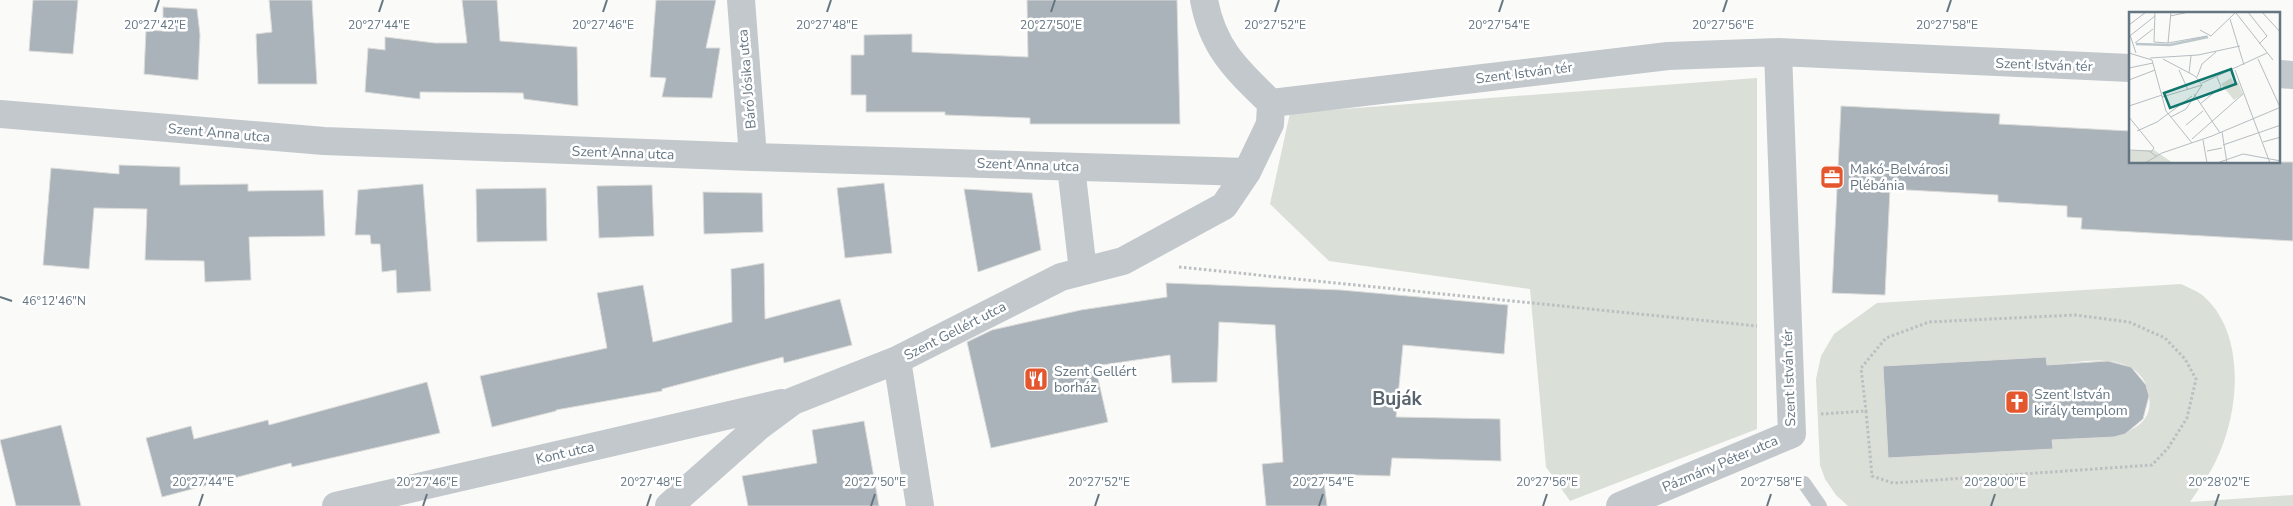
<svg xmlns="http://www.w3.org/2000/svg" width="2293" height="506" viewBox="0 0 2293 506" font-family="'Nunito Sans',sans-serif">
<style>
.green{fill:#dadfd7;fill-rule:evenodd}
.building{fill:#aab3b9;stroke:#dcdcda}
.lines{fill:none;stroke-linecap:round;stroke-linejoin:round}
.path{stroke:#bbbfc2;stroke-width:3;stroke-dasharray:2.5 2.5;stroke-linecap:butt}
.service{stroke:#c3c8cc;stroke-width:14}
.minor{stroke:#c3c8cc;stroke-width:28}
.ticks{fill:none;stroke:#657683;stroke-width:2}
.labels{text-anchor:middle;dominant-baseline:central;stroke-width:5;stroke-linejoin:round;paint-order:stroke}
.street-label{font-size:14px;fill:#657683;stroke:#fff}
.poi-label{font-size:14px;fill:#657683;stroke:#fff;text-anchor:start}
.district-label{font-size:19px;font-weight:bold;fill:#57646e;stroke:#fff}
.inset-river{fill:none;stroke:#bbc7cb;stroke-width:2.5}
.inset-road{fill:none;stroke:#b5bdc2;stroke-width:1}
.view{fill:#0f766e;fill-opacity:0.15;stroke:#0f766e;stroke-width:2.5}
.inset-edge{fill:none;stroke:#657683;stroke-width:2.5}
.ticks-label{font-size:12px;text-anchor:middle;fill:#657683;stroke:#fff;stroke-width:5;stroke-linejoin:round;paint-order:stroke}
</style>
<rect width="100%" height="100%" fill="#fafaf8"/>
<path class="green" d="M1757 78V429L1570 501 1546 467 1530 289 1329 261 1270 204 1290 113Z
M2181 284C2187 287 2195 290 2201 294 2246 330 2240 409 2218 456 2211 473 2200 487 2190 502L2293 495V506H1848L1836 495 1825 479 1820 465 1816 379 1821 356 1834 334 1877 303ZM2046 357 2047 365C2069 364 2097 357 2119 363 2131 365 2143 375 2147 387 2165 444 2086 438 2052 440L2053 449 1888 458 1883 366Z"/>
<path class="building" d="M33 0H78L73 54 29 51Z
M269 0H312L317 84H258L256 34 272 32Z
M462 0H497L500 41 577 47 578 106 524 99 523 93 420 92V99L365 92 368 48 385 50V37L435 43H467Z
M656 0H716L706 48H720L712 98 662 97 666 78 650 77Z
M1027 0H1177L1180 124H1030V118L945 115V112H866V95H851V55H864V35L912 34V52L1028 57Z
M163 7 197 9 200 35 198 80 144 74 146 30 163 31Z
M1841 106 2000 114 1999 124 2130 131V162H2293V241L2081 229 2082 218 2067 217V206L1998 202V195L1890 189 1885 295 1832 293Z
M119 165 180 167V185L248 184V191L323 190 325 236 249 237 251 280 205 282 204 261 145 260 147 209 94 208 89 269 43 265 51 168 119 174Z
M884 183 892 253 845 258 837 188Z
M423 184 431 291 397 293 396 270 382 272 380 244H371L370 235H355L358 190Z
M652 185 654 236 599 238 597 186Z
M546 188 547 241 477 242 476 189Z
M964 189 1032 193 1041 250 978 272Z
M703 192 762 193 763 232 704 234Z
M764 263 765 319 840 299 852 345 784 363 783 357 662 389V391L556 410V411L492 427 480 376 607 348 597 293 643 285 653 342 732 322 731 269Z
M1166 283 1341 290 1508 305 1504 354 1403 345 1396 417 1500 419 1501 461 1392 458 1390 476 1323 474 1327 506H1266L1262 464 1283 462 1275 325 1219 322 1217 382 1172 383 1170 355 1095 366 1108 422 991 448 967 342 992 330 1081 310 1167 297Z
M2046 357 2047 365 2108 361 2131 367 2146 385 2149 396 2143 419 2125 434 2114 437 2052 440 2053 449 1888 458 1883 366Z
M427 382 440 433 292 467 291 463 162 497 146 438 191 426 194 439 268 420 269 425Z
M864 421 879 506H748L742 476 817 463 812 430Z
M61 425 81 506H16L0 440Z"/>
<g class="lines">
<path class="path" d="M1179 267 1757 326
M1821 414 1866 411 1872 476 1893 483 2152 465 2168 448 2187 418 2196 379 2185 359 2165 338 2129 322 2075 315 1929 322 1886 338 1861 368 1866 411"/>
<path class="service" d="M1804 483 1820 506"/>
<path class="minor" d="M741 0 753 157
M2279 74 2293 75
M1271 103 1668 56 1778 52 2130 68
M0 114 324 141 753 157 1247 172
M1071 167 1083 271
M897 360 920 506
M336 506 782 403
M669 506 758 427 793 401 897 360 1061 277 1123 261 1224 206 1247 172 1270 124 1271 103C1237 70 1213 49 1204 0
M1620 506 1792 434 1778 52"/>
</g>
<path class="ticks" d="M155 12 159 0M379 12 383 0M603 12 607 0M827 12 831 0M1051 12 1055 0M1275 12 1279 0M1499 12 1503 0M1723 12 1727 0M1947 12 1951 0M0 297 12 301M199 506 203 494M423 506 427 494M647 506 651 494M871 506 875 494M1095 506 1099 494M1319 506 1323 494M1543 506 1547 494M1767 506 1771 494M1991 506 1995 494M2215 506 2219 494"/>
<defs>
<g id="office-square" transform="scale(1.25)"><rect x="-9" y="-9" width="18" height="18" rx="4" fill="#e4572e" stroke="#fff"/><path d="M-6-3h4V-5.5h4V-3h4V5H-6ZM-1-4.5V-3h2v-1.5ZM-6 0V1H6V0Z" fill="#fff"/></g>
<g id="restaurant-square" transform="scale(1.25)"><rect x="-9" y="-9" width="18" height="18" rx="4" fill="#e4572e" stroke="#fff"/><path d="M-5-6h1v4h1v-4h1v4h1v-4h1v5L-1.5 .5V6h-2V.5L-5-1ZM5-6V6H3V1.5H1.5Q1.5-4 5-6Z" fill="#fff"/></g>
<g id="church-square" transform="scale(1.25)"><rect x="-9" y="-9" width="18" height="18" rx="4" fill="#e4572e" stroke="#fff"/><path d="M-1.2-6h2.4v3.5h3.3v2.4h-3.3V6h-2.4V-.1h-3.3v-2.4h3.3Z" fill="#fff"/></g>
</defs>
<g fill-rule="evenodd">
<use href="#office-square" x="1832" y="177"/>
<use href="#restaurant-square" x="1036" y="379"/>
<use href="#church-square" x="2017" y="402"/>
</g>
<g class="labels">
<g class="street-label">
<text transform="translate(2044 65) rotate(2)">Szent István tér</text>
<text transform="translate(1524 73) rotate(-7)">Szent István tér</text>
<text transform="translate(747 79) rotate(-95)">Báró Jósika utca</text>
<text transform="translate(219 133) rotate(5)">Szent Anna utca</text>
<text transform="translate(623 153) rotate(2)">Szent Anna utca</text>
<text transform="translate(1028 165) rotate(2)">Szent Anna utca</text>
<text transform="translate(955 331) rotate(-27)">Szent Gellért utca</text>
<text transform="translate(1789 378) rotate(-92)">Szent István tér</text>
<text transform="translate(565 453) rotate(-13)">Kont utca</text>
<text transform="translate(1720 464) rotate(-23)">Pázmány Péter utca</text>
</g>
<g class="poi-label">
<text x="1850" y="169">Makó-Belvárosi<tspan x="1850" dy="16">Plébánia</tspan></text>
<text x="1054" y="371">Szent Gellért<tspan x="1054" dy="16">borház</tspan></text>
<text x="2034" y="394">Szent István<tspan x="2034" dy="16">király templom</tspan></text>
</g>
<g class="district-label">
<text x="1397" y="399">Buják</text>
</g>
</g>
<g transform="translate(2129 12)">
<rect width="151" height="151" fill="#fafaf8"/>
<path d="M102 66 105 72 109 70 114 82 105 88 92 72ZM21 138H25L44 151H0V139Z" fill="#dadfd7"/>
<path class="inset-river" d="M7 32 41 33 79 25"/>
<path class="inset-road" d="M26 0 25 30 39 31 78 24M119 0 138 24 130 32M133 0 152 21M107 1 144 48M41 4 60 0M101 7 115 53M0 13 17 0M71 18 82 24 106 1M0 20 7 41M2 23 26 4M6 31 24 17M39 31 42 0M0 41 23 48 37 99 63 131M21 46 69 43 111 34M34 47 66 64 73 73M129 47 151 95M0 56 24 51M50 58 59 78M106 58 141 151M60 61 62 44M68 65 73 52 87 40M0 68 26 58M73 71 138 41M65 82 91 121M33 85 73 73M71 92 92 75 88 65M0 94 33 83M0 105 25 136 22 140M42 105 57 97 73 73M57 113 74 99M8 119 28 110 63 84M93 120 98 151M63 127 114 82M74 128 78 151M134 130 152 125M94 133 152 113M0 138 20 139 27 144M78 139 93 136M16 151 33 141 83 124 152 95M88 151 114 142 152 149"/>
<path class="view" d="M102 57 107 72 41 96 35 81Z"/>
<rect width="151" height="151" class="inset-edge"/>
</g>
<g class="ticks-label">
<text x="1499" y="29">20°27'54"E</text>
<text x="1947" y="29">20°27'58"E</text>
<text x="155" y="29">20°27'42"E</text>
<text x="379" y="29">20°27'44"E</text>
<text x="603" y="29">20°27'46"E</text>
<text x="827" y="29">20°27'48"E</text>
<text x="1051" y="29">20°27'50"E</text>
<text x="1275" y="29">20°27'52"E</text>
<text x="1723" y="29">20°27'56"E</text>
<text x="54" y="305">46°12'46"N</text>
<text x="203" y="486">20°27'44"E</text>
<text x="427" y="486">20°27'46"E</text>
<text x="651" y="486">20°27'48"E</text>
<text x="875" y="486">20°27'50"E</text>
<text x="1099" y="486">20°27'52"E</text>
<text x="1323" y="486">20°27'54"E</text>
<text x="1547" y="486">20°27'56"E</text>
<text x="1771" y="486">20°27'58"E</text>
<text x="1995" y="486">20°28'00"E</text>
<text x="2219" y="486">20°28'02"E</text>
</g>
</svg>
